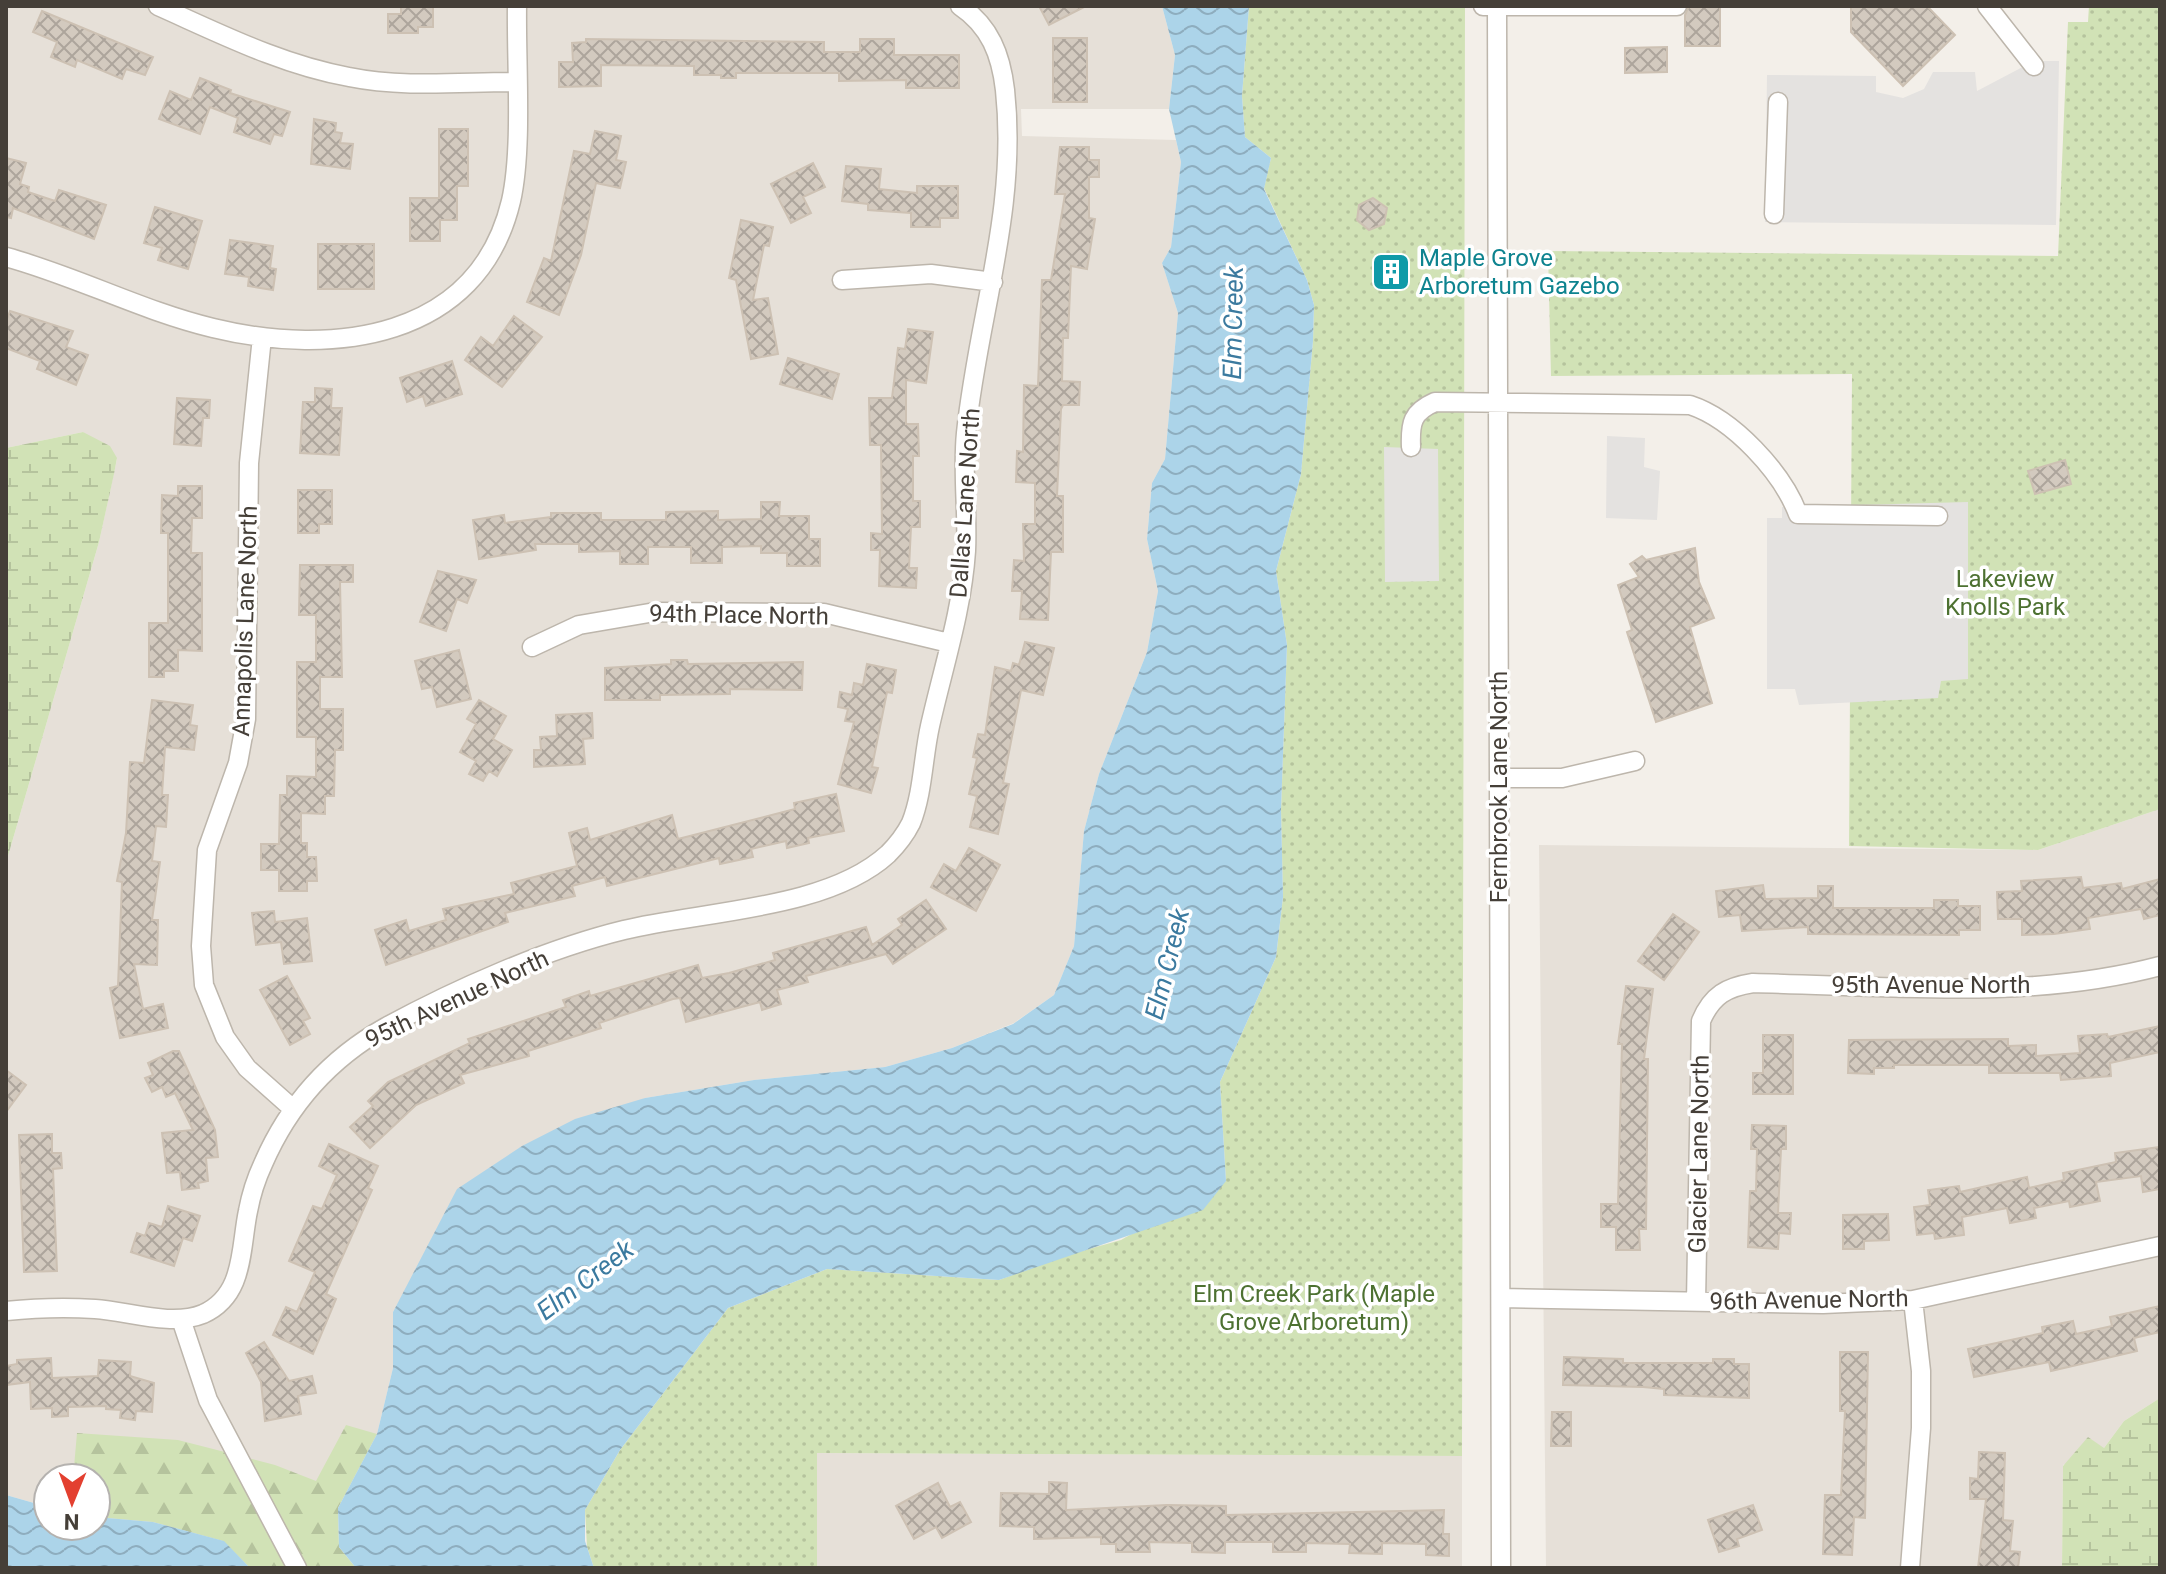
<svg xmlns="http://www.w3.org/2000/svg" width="2166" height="1574" viewBox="0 0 2166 1574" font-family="Roboto,sans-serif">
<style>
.residential{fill:#e6e0d8}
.forest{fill:url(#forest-firs)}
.wetland{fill:url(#wetland-marsh)}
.park{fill:url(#park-dots)}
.parking{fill:#e4e2e0}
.water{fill:url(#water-waves)}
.building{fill:url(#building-cross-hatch);stroke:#cdc1b3;stroke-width:2}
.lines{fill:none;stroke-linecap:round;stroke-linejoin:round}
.minor-casing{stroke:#bdb6ac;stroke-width:21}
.minor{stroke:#fff;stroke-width:18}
.labels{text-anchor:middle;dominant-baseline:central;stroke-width:7;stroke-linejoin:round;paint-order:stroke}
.culture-label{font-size:24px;fill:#0d838f;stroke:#fff;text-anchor:start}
.street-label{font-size:24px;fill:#453f38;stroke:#fff}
.park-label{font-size:24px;fill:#4d7131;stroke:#fff}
.water-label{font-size:26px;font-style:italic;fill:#3b7a9f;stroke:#fff}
</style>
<defs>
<pattern id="forest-firs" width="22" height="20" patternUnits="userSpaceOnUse" patternTransform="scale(2)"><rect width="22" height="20" fill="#d1e2b6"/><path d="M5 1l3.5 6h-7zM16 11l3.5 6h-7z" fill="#b5c39d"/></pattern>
<pattern id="wetland-marsh" width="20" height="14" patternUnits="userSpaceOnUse" patternTransform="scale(2)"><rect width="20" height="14" fill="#d1e2b6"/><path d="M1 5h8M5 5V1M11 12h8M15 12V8" fill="none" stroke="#b5c39d"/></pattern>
<pattern id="park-dots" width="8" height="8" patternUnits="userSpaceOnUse" patternTransform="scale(2)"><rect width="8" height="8" fill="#d1e2b6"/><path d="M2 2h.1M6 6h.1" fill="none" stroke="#b5c39d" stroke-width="1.8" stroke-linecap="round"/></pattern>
<pattern id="water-waves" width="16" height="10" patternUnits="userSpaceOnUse" patternTransform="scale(2)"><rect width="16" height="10" fill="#acd4e9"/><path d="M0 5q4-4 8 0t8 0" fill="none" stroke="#8eadbe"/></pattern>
<pattern id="building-cross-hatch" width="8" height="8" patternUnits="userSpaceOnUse" patternTransform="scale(2)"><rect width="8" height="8" fill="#d3cabf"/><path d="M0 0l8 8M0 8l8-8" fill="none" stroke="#ada59c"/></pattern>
</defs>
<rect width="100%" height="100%" fill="#f3efe9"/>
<path class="residential" d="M6 6H1162L1175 55 1169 109H1021L1022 136 1176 140 1181 162 1171 247 1162 263 1178 313 1165 459 1152 483 1147 539 1158 591 1147 652 1099 774 1084 831 1074 946 1054 995 1014 1023 952 1048 885 1067 754 1080 645 1098 430 1246 393 1312V1368L377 1434 338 1508 224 1541 153 1522 96 1517V1478H48V1507L6 1495V863L99 542 117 459 83 432 6 448Z
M2160 809V1398L2124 1421 2104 1448 2063 1465 2062 1568H1546L1539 845 2038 850Z
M816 1453 1462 1456V1568H817Z"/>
<path class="forest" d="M346 1425 377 1434 338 1508 339 1547 356 1568H250L223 1541 153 1522 96 1517V1478H73L77 1433 178 1440 275 1465 316 1481Z"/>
<path class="wetland" d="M83 432 110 446 117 458 114 474 99 542 6 863V448Z
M2160 1398V1568H2062L2063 1466 2088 1437 2104 1448 2124 1421Z"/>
<path class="park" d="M1249 6H1465L1462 1456 817 1453V1568H594L587 1547 585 1510 620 1450 728 1308 827 1269 999 1280 1064 1256 1121 1240 1226 1181 1220 1082 1276 957 1283 897 1281 810 1287 645 1276 571 1301 474 1313 341 1314 305 1307 280 1264 188 1271 158 1245 137 1242 96Z
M2089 6H2160V809L2038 850 1849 846 1852 374 1551 376 1548 251 2058 256 2068 22H2088Z"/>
<path class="parking" d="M2034 61H2059L2056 225 1765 222 1767 75 1876 76V92L1903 98 1924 89 1933 72H1975L1977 91Z
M1607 436 1645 438 1644 467 1660 471 1657 520 1606 518Z
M1384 447 1438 449 1439 581 1385 582Z
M1968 502V679L1941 681 1938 698 1799 705 1795 689H1767V518H1782V507Z"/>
<path class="water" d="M1162 6H1249L1242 96 1245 137 1271 158 1264 189 1307 280 1314 305 1313 341 1301 474 1276 571 1287 645 1281 810 1283 897 1276 957 1220 1082 1226 1181 1203 1210 999 1280 827 1269 728 1308 620 1450 585 1510V1541L594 1568H356L339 1547 338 1508 377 1434 393 1368V1312L457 1189 522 1146 575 1119 645 1098 754 1080 885 1067 952 1048 1013 1024 1054 995 1074 946 1084 831 1099 774 1147 652 1158 591 1147 539 1152 483 1165 459 1178 313 1162 263 1171 247 1181 162 1169 109 1175 55Z
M6 1495 48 1507V1526H96V1517L153 1522 224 1541 250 1568H6Z"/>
<path class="building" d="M401 6H433V27H418V33H388V14H401Z
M1039 6H1086L1049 25Z
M1689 6H1720V46H1685V15Z
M1851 6H1927L1955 35 1903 86 1851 32Z
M42 11 153 57 145 75 126 69 122 79 77 60 75 67 51 57 57 42 33 32Z
M1053 38H1087V102H1053Z
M586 39 824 42V52H860V39H894V55H959V88H906V80L839 81V73H736V78H721V75H694V66L601 65V86L559 87V62H573L572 43 586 42Z
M1667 47V72L1625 73V48Z
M200 78 231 90 230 93 290 112 282 136 274 134 270 144 234 132 238 118 210 107 200 134 159 119 170 91 191 100Z
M314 119 336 123 335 132 342 133 340 143 353 144 350 169 311 164Z
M439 129H468V186H457V220H440V241H410V198H439Z
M595 131 621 136 616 160 626 162 620 188 596 183 581 255 559 315 527 302 544 258 551 261 574 151 590 154Z
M1060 147H1089V160H1099V177H1089V218L1095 219 1087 269 1071 266 1068 338H1063L1062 381 1080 382 1079 405H1063L1061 409 1057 496H1063V552H1051L1048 620 1020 619 1022 591H1012L1014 560 1024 561 1023 524H1035V483L1016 482 1017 451 1023 452 1024 385 1038 386 1042 280H1051L1065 194H1055Z
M6 158 26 163 20 184 29 187 28 192 55 201 59 190 106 205 94 239 13 208 11 218 6 217Z
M813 163 825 187 803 197 811 213 791 223 771 184Z
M846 166 881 169 879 189 917 193V186H958V218H940V227H911V213L868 210V204L842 201Z
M1373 198 1387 208 1384 224 1369 230 1357 220 1359 205Z
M155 207 202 221 188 269 158 260 162 248 144 243Z
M741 220 773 227 769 246 764 245 753 300 768 298 778 354 751 359 736 280 729 278Z
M230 240 273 246 270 268 276 269 273 290 248 286 249 277 225 274Z
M318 244H374V289H318Z
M10 311 73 331 66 347 88 355 76 385 37 369 40 361 6 348V322Z
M514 316 542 337 502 387 465 360 481 337 493 346Z
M908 329 933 332 926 383 906 380V424H918L919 456H913V501H920V527H911L909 568H917L916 588 879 586 880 550H871V533L882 534 881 445H870L869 398H892L898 348 905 349Z
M788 358 839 374 832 399 780 384Z
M452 361 462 394 426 406 423 396 407 402 400 378Z
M315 388 332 389 331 408H342L339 455 300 453 303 402H315Z
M177 398 210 400 209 418H203L201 446 174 444Z
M2065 460 2071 484 2035 494 2028 471Z
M178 486H202V518H192L191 553H202V651L178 650V671H164V677H149V623H168V533H161L162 495 178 496Z
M298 490H332V524H319V533H298Z
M761 502H780L779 516H809V539H820V566H787V553H761V546L722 547V563H691V547H648V564H620V551L579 552V544H535L536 550 479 559 473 520 504 515 505 523 551 517V513H601V520H666V512L718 511V520L761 519Z
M1695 548 1699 582 1714 618 1690 627 1712 703 1656 722 1627 632 1632 630 1618 585 1639 577 1630 564 1642 556 1646 560Z
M300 565H353V582H340L342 677H320V709H343V750H335L334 796H325V814L301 813V843H307V857H316L317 881H307V891H279V870H261V844H279L280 795H287V776L316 777V737H297V662H316V615H299Z
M438 571 476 580 467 603 457 599 446 631 420 622Z
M1025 642 1054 648 1043 695 1021 690 1003 783 1009 784 998 834 970 827 977 796 969 794 977 758 973 757 978 734 985 735 995 667 1011 671 1013 663 1019 665Z
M459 650 471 699 437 707 432 687 422 689 415 661Z
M671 660H687L688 664 803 662 802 690 730 689V694L660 695V700H605V668L671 664Z
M867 664 896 670 892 693 887 692 872 767 878 768 871 793 838 784 854 722 845 721 848 709 838 707 840 692 852 695 854 683 863 685Z
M152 700 193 705 190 725 197 726 194 750 165 747 162 795H168L166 827 156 826 152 861 160 862 152 920H158L157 965 134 964 143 1009 163 1004 168 1028 120 1038 110 988 118 986 122 882 117 881 126 833 130 762 144 763Z
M479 700 506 716 493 739 512 750 497 776 489 771 483 781 469 774 476 761 460 752 476 724 467 719Z
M592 713 593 738 583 739 585 764 534 767V750H541L540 737 557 736 556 715Z
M836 794 844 831 808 838 809 843 787 848 786 841 751 849 753 857 720 864 719 858 607 886 605 877 572 886 575 896 505 913 508 922 386 965 375 930 406 920 409 931 446 920 443 909 514 894 511 883 577 866 569 833 587 828 590 840 672 815 678 839 795 809 794 803Z
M969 848 1000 865 976 911 931 887 944 864 956 871Z
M2081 877 2083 888 2121 883 2122 889 2160 879V915L2144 919 2141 909 2088 918 2090 929 2054 934 2022 935V919H1998L1997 892 2022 891 2021 881Z
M1763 885 1765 899 1818 898V886H1833V908H1934V900H1958V906H1980V930H1959V935L1808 934V927L1742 931 1740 915 1719 917 1716 891Z
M926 900 946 929 893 964 886 954 806 976 808 982 777 990 781 1004 762 1010 760 1002 686 1022 680 998 673 999 599 1023 601 1028 528 1051 529 1056 460 1075 464 1083 416 1105 370 1148 350 1127 373 1106 368 1101 388 1082 470 1043 468 1039 566 1007 563 1000 589 991 590 996 698 965 702 978 729 973 775 960 773 953 866 927 872 945 902 925 898 919Z
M274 911 275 922 307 918 312 961 284 964 281 942 256 945 252 913Z
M1673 914 1699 932 1664 980 1638 961Z
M287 976 310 1018 303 1021 310 1034 290 1045 260 990Z
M1626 986 1653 989 1644 1059H1648L1646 1229H1639L1640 1250H1616V1227H1601V1204H1618L1622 1044H1618Z
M2160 1026V1052L2110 1063 2111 1076 2061 1080 2060 1073H1989V1065H1894V1068H1874V1074L1848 1073 1849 1040 2008 1039V1046L2036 1045V1056L2080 1053 2078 1036 2107 1034 2108 1037Z
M1763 1035H1793V1094H1753V1073H1763Z
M173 1051H179L215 1130 218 1157 206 1158 208 1181 198 1183 199 1188 182 1190 180 1172 167 1173 162 1133 193 1130 175 1093 166 1097 162 1087 152 1092 145 1078 153 1075 148 1063Z
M6 1070 26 1085 6 1112Z
M1752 1125 1786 1126V1149H1781L1778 1213H1791L1790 1234 1779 1233 1778 1249 1748 1247 1750 1191H1756L1757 1149H1751Z
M52 1134V1153H61L62 1168 53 1169 57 1271 24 1272 19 1135Z
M329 1144 378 1166 368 1188 372 1190 326 1294 336 1299 313 1354 273 1335 286 1307 297 1312 315 1272 289 1261 313 1206 322 1209 337 1175 319 1166Z
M2160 1147V1189L2143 1192 2141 1176 2096 1182 2100 1201 2070 1207 2069 1201 2034 1208 2036 1218 2010 1223 2007 1208 1962 1217 1964 1235 1935 1239 1934 1233 1917 1235 1914 1207 1930 1205 1928 1190 1959 1186 1960 1192 2027 1177 2029 1188 2064 1180 2063 1173 2116 1162 2115 1153Z
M168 1206 200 1216 192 1241 183 1238 174 1266 131 1252 137 1233 145 1236 149 1223 162 1227Z
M1888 1214 1889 1240 1864 1241V1249H1843V1215Z
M2160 1306V1332L2134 1338 2137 1351 2051 1371 2049 1362 1974 1377 1968 1349 2043 1333 2042 1327 2073 1321 2076 1334 2112 1326 2110 1317Z
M264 1342 289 1381 312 1376 316 1393 298 1396 301 1414 265 1421 261 1382 246 1353Z
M1840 1352H1868L1865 1518 1854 1517 1852 1555 1823 1554 1825 1495H1841L1845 1411H1840Z
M1564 1357 1623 1359V1363H1713V1359H1734V1364H1749V1398L1664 1395V1389L1643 1387 1563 1385Z
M51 1358 52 1378 98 1376 99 1360 131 1362 130 1376 154 1383 152 1412 136 1411 135 1420 120 1418 121 1410 106 1409V1406L68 1407V1416L52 1417V1408L31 1409 30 1382 6 1385V1366L17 1364V1360Z
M1552 1412H1571V1446H1551Z
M1979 1452 2005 1453 2003 1520 2013 1521 2010 1551 2020 1552 2018 1568H1978L1986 1499H1970V1478L1978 1479Z
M1049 1482 1067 1483 1066 1510 1167 1505 1226 1506V1515L1444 1510 1443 1534H1449V1556L1426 1555V1544L1382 1543V1554L1349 1553 1350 1544 1306 1543V1552H1273V1542H1225V1553L1192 1552V1543L1149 1542 1150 1552H1116V1544H1101V1537L1034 1539V1527L1000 1526 1001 1493 1049 1494Z
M938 1483 950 1507 960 1502 971 1522 942 1538 936 1527 914 1539 896 1506Z
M1753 1505 1762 1530 1737 1539 1739 1546 1719 1552 1708 1520Z"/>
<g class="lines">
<g class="minor-casing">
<path id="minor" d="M158 6C221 34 282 65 349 77 403 88 461 82 516 82
M1483 6H1677
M1497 6 1501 1568
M1987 6 2034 66
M1774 214 1778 102
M6 257C76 276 142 311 213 328 332 357 478 340 511 201 523 148 516 62 517 6
M842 280 931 274 993 282
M262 337 249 463 246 719 238 763 207 850 201 946 204 985 225 1037 247 1068 292 1108
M1411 447C1410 423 1412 412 1435 402L1690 405C1733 419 1782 472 1798 514L1938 516
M532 647 579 625 655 612 824 613 949 643
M1499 778H1562L1635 761
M1501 1298 1823 1304 1913 1300 2160 1246
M1696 1302 1701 1021C1712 995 1727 987 1753 983 1888 986 2028 1001 2160 966
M6 1311C35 1308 65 1307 95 1309 128 1311 171 1327 203 1314 245 1295 240 1249 248 1211 251 1195 256 1179 263 1164 289 1104 329 1059 386 1027 456 989 546 949 624 930 701 911 827 910 888 854 897 845 905 835 911 823 923 793 923 757 930 726 943 668 962 611 966 551 968 512 962 472 966 433 978 316 1018 210 1005 90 1001 55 990 26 960 6
M181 1319 208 1400 297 1568
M1910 1568 1921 1428V1371L1913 1300"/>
</g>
<use href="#minor" class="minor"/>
</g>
<defs>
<g id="building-square" transform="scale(2)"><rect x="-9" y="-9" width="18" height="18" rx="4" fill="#0f9aa8" stroke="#fff"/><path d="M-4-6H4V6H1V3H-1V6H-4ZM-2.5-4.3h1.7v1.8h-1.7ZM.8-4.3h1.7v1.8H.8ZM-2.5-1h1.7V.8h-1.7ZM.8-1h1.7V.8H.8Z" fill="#fff"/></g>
</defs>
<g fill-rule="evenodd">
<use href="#building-square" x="1391" y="272"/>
</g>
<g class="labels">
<g class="culture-label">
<text x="1419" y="258">Maple Grove<tspan x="1419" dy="28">Arboretum Gazebo</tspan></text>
</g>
<g class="street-label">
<text transform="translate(965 503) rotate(-86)">Dallas Lane North</text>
<text transform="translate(739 615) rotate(1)">94th Place North</text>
<text transform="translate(245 621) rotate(-88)">Annapolis Lane North</text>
<text transform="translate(1499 787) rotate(-90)">Fernbrook Lane North</text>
<text x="1931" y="985">95th Avenue North</text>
<text transform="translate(457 999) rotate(-25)">95th Avenue North</text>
<text transform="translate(1699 1154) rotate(-89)">Glacier Lane North</text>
<text transform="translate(1809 1300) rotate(-1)">96th Avenue North</text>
</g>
<g class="park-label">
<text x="2005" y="579">Lakeview<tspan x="2005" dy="28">Knolls Park</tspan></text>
<text x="1314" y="1294">Elm Creek Park (Maple<tspan x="1314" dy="28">Grove Arboretum)</tspan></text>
</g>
<g class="water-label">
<text transform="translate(1233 323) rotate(-89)">Elm Creek</text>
<text transform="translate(1167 964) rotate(-76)">Elm Creek</text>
<text transform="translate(585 1280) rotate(-37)">Elm Creek</text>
</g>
</g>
<rect width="2166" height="1574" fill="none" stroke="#453f38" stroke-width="16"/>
<g transform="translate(72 1502) rotate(181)"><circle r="38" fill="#ffffff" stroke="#b5b2af" stroke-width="2"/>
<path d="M0-6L14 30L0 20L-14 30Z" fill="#e34030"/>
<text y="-12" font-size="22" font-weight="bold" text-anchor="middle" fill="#453f38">N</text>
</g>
</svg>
